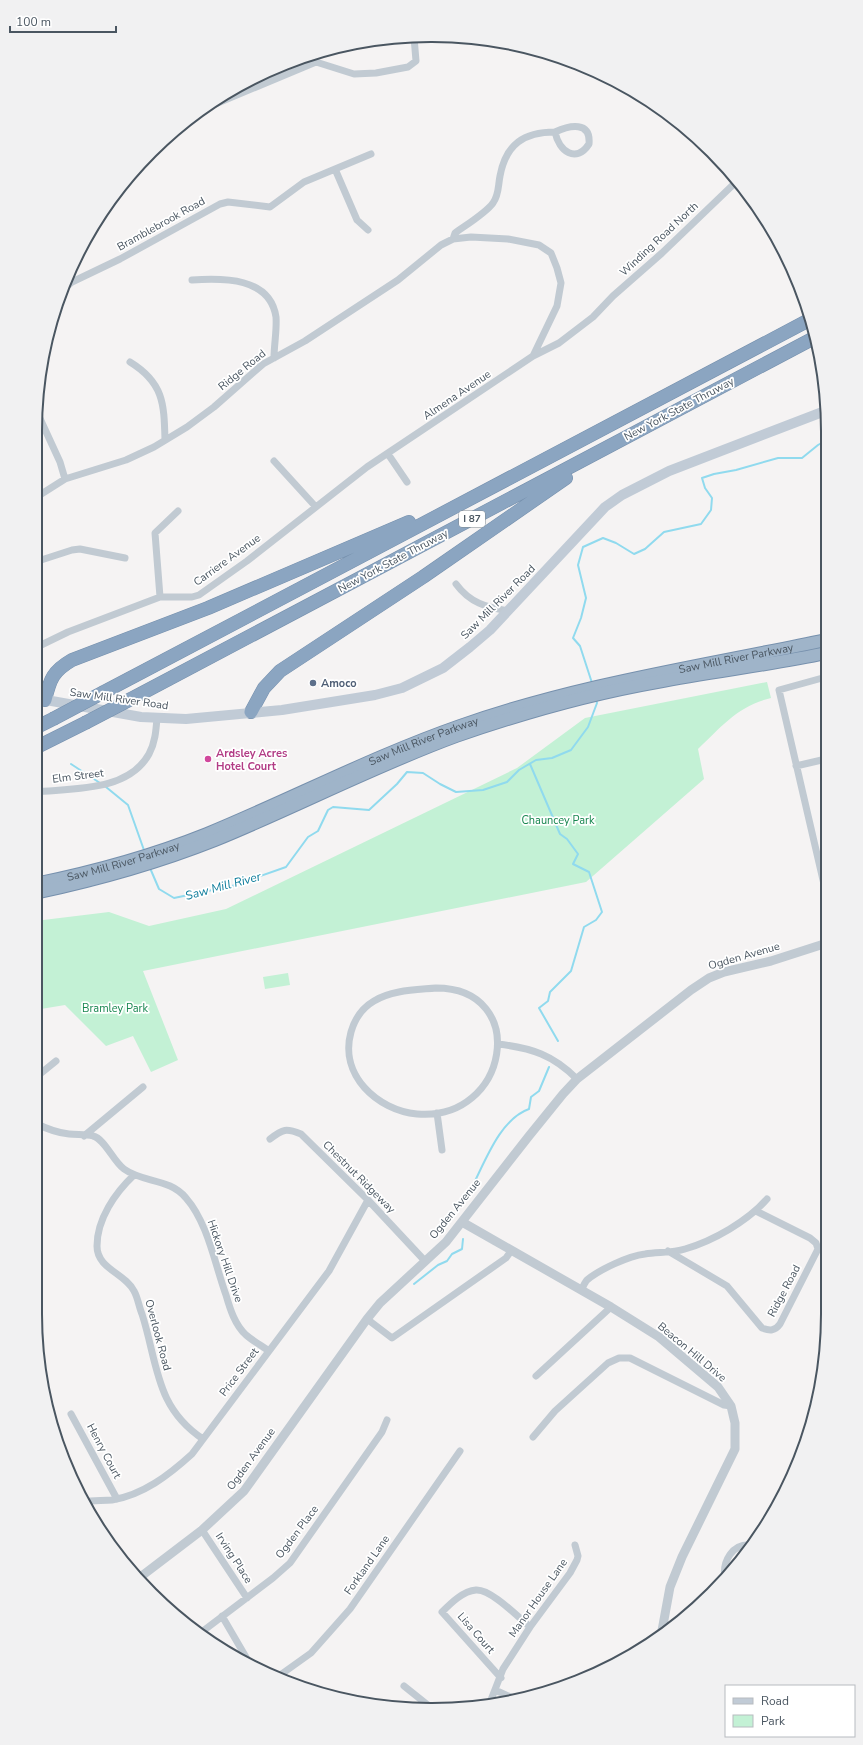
<svg xmlns="http://www.w3.org/2000/svg" width="863" height="1745" viewBox="0 0 863 1745" font-family="'Nunito Sans',sans-serif">
<style>
.green{fill:#c3f1d5}
.lines{fill:none;stroke-linecap:round;stroke-linejoin:round}
.stream{stroke:#90daee;stroke-width:2}
.trunk-casing{stroke:#7690ad;stroke-width:14}
.motorway-casing{stroke:#7690ad;stroke-width:14}
.minor{stroke:#c1cad2;stroke-width:7}
.tertiary{stroke:#c1cad2;stroke-width:9}
.secondary{stroke:#c1cbd6;stroke-width:10}
.trunk{stroke:#9fb4c9;stroke-width:12}
.motorway{stroke:#8ba5c1;stroke-width:13}
.motorway-bridge-casing{stroke:#7690ad;stroke-width:14;stroke-linecap:butt}
.motorway-bridge{stroke:#8ba5c1;stroke-width:13}
.service-dot{fill:#5c6f8a;stroke:#fff;stroke-width:1.5}
.hotel-dot{fill:#d1479c;stroke:#fff;stroke-width:1.5}
.labels{text-anchor:middle;dominant-baseline:central;stroke-width:3.5;stroke-linejoin:round;paint-order:stroke}
.shield{fill:#fff;stroke:#808990;stroke-width:1}
.shield-label{font-size:10px;font-weight:bold;fill:#4a5661}
.street-label{font-size:11px;fill:#4a5661;stroke:#fff}
.service-label{font-size:11px;font-weight:bold;fill:#4e5e75;stroke:#fff;text-anchor:start}
.hotel-label{font-size:11px;font-weight:bold;fill:#b23c85;stroke:#fff;text-anchor:start}
.park-label{font-size:11px;fill:#17864f;stroke:#fff}
.water-label{font-size:12px;font-style:italic;fill:#0c7c9b;stroke:#fff}
.rim{fill:none;stroke:#4a5661;stroke-width:2}
</style>
<rect width="100%" height="100%" fill="#f5f3f3"/>
<path class="green" d="M767 682 771 698C738 706 722 726 698 749L704 779 586 882 143 971 178 1060 151 1072 133 1036 106 1046 65 1005 35 1010V999L40 986 35 983V921L109 912 149 926 226 909 517 768 585 718Z
M288 973 290 985 265 989 263 977Z"/>
<g class="lines">
<path class="stream" d="M592 683 580 646 573 638 581 618 586 598 578 565 583 547 603 538 616 543 634 554 645 549 664 532 701 524 711 510 712 498 705 488 702 478 714 474 736 470 778 458H802L818 445 825 441
M71 764 100 783
M530 764 560 834 567 839 578 854 573 864 589 872 602 912 596 920 584 927 571 971 550 992 548 1001 539 1008 558 1041
M106 787 128 805 145 853
M150 868 159 889 174 898 232 886 286 867 308 837 318 831 328 810 333 807 369 810 397 784 407 772 423 773 440 784 456 792 483 790 507 782 519 770 536 760 552 758 571 750 588 727 597 703 596 699
M457 1210C462 1203 468 1195 472 1187 485 1162 500 1119 529 1109L531 1097 539 1091 549 1067
M414 1284 438 1265 447 1261 452 1254 462 1249 463 1239"/>
<g class="trunk-casing">
<g id="trunk">
<path id="s1" d="M35 884C94 872 152 856 207 834 292 799 374 756 460 726 579 684 703 666 826 640"/>
<path d="M35 893C96 880 157 863 215 840 296 807 374 766 456 736 522 713 589 694 657 682 713 671 770 665 826 653"/>
</g>
</g>
<g class="motorway-casing">
<path id="motorway" d="M104 692 809 320
M131 699 814 338
M45 700C50 679 53 671 72 660L208 608 409 522
M251 712 264 688 280 671 423 577 566 478
M35 728 53 719
M35 748 85 723"/>
</g>
<path class="minor" d="M201 110 316 62 354 74 376 73 408 67 416 61 414 37
M335 169 357 220 368 230
M453 239 455 233C466 225 486 213 493 203 499 195 498 186 500 176 506 144 524 132 555 132 559 151 576 164 589 144 591 121 570 125 555 132
M192 280C223 278 270 277 276 317 277 330 274 345 274 358
M62 291 72 282 120 259 220 204 228 202 270 207 304 182 371 154
M130 362C164 383 164 404 165 440
M37 412 60 462 65 479
M388 454 407 482
M274 461 315 506
M35 498 65 479 126 460 154 447 187 427 214 407 263 364 305 341 398 280 441 245 453 239 471 237 508 239 539 245 551 253 557 268 561 283 557 306 533 356
M35 562 72 550 80 549 125 558
M456 584C470 603 486 607 508 611
M160 597 155 533 178 511
M35 648 68 632 160 597H192L199 595 247 561 367 467 533 356 559 343 593 317 613 296 662 253 737 181
M826 677 779 690 826 893
M796 766 826 759
M35 792C73 788 128 792 149 754 155 743 156 731 157 718
M436 988C531 988 509 1122 417 1114 377 1110 339 1075 351 1032 355 1018 362 1008 374 1001 392 990 415 990 436 988Z
M498 1044C532 1048 553 1055 577 1079
M35 1078 56 1061
M437 1113 442 1150
M35 1123C45 1128 58 1133 69 1134 77 1135 86 1134 93 1136 105 1139 113 1161 124 1169 143 1183 170 1178 186 1198 208 1223 215 1265 226 1295 230 1309 235 1325 246 1335 253 1341 262 1346 269 1351
M84 1136 143 1087
M270 1139C283 1129 286 1128 301 1134L368 1200 425 1261
M134 1175C115 1193 97 1219 97 1246 97 1269 125 1273 134 1291 138 1298 139 1307 142 1314 158 1364 155 1407 203 1439
M668 1251 727 1286 762 1328C770 1331 775 1331 780 1324L818 1249 816 1243 810 1238 756 1211
M581 1290C583 1287 585 1282 587 1280 600 1269 629 1256 645 1254 658 1252 673 1253 685 1249 713 1241 748 1221 767 1199
M367 1319 392 1338 506 1258 511 1251
M536 1376 611 1307
M71 1414 117 1499
M533 1437 555 1411 608 1363 619 1358H630L724 1405 731 1406
M84 1502C93 1500 102 1501 112 1500 143 1495 169 1475 192 1454L329 1271 368 1200
M202 1530 247 1598
M725 1579C722 1562 732 1542 753 1545
M222 1616 250 1664
M199 1634 273 1578 290 1563 382 1432 387 1420
M276 1678 311 1653 350 1609 460 1451
M501 1678 442 1612C451 1603 463 1591 476 1590 491 1589 518 1617 530 1627
M404 1686 434 1710
M495 1690 515 1699
M489 1705 503 1669 530 1627 570 1573 577 1560 578 1556 575 1545"/>
<path class="tertiary" d="M462 1222 611 1307 659 1337 718 1387 731 1406 735 1423V1449L682 1557 670 1587 661 1636
M139 1578 202 1530 244 1491 367 1319 380 1303 446 1242 529 1136 563 1094 577 1079 691 990 709 978 724 972 771 961 827 943"/>
<path class="secondary" d="M35 698 141 717 186 719 282 710 375 695 402 688 443 668 470 647 490 630 605 507 622 495 669 471 825 411"/>
<use href="#trunk" class="trunk"/>
<use href="#motorway" class="motorway"/>
<g class="motorway-bridge-casing">
<path id="motorway-bridge" d="M53 719 104 692
M85 723 131 699"/>
</g>
<use href="#motorway-bridge" class="motorway-bridge"/>
</g>
<circle class="service-dot" cx="313" cy="683" r="4"/>
<circle class="hotel-dot" cx="208" cy="759" r="4"/>
<g class="labels">
<rect class="shield" x="459" y="511" width="26" height="16" rx="3"/>
<g class="shield-label">
<text x="472" y="519">I 87</text>
</g>
<g class="street-label">
<text transform="translate(161 224) rotate(-29)">Bramblebrook Road</text>
<text transform="translate(659 239) rotate(-43)">Winding Road North</text>
<text transform="translate(242 370) rotate(-39)">Ridge Road</text>
<text transform="translate(457 395) rotate(-34)">Almena Avenue</text>
<text transform="translate(679 409) rotate(-28)">New York State Thruway</text>
<text transform="translate(227 560) rotate(-36)">Carriere Avenue</text>
<text transform="translate(393 561) rotate(-28)">New York State Thruway</text>
<text transform="translate(498 602) rotate(-45)">Saw Mill River Road</text>
<text stroke="none"><textPath href="#s1" startOffset="739">Saw Mill River Parkway</textPath></text>
<text transform="translate(119 699) rotate(8)">Saw Mill River Road</text>
<text stroke="none"><textPath href="#s1" startOffset="415">Saw Mill River Parkway</textPath></text>
<text transform="translate(78 776) rotate(-7)">Elm Street</text>
<text stroke="none"><textPath href="#s1" startOffset="91">Saw Mill River Parkway</textPath></text>
<text transform="translate(744 956) rotate(-16)">Ogden Avenue</text>
<text transform="translate(359 1177) rotate(45)">Chestnut Ridgeway</text>
<text transform="translate(455 1209) rotate(-51)">Ogden Avenue</text>
<text transform="translate(225 1261) rotate(71)">Hickory Hill Drive</text>
<text transform="translate(784 1291) rotate(-62)">Ridge Road</text>
<text transform="translate(158 1335) rotate(75)">Overlook Road</text>
<text transform="translate(692 1352) rotate(40)">Beacon Hill Drive</text>
<text transform="translate(239 1372) rotate(-53)">Price Street</text>
<text transform="translate(104 1451) rotate(62)">Henry Court</text>
<text transform="translate(251 1459) rotate(-54)">Ogden Avenue</text>
<text transform="translate(297 1532) rotate(-53)">Ogden Place</text>
<text transform="translate(234 1558) rotate(57)">Irving Place</text>
<text transform="translate(367 1565) rotate(-55)">Forkland Lane</text>
<text transform="translate(538 1598) rotate(-55)">Manor House Lane</text>
<text transform="translate(476 1633) rotate(49)">Lisa Court</text>
</g>
<g class="service-label">
<text x="321" y="683">Amoco</text>
</g>
<g class="hotel-label">
<text x="216" y="753">Ardsley Acres<tspan x="216" dy="13">Hotel Court</tspan></text>
</g>
<g class="park-label">
<text x="558" y="820">Chauncey Park</text>
<text x="115" y="1008">Bramley Park</text>
</g>
<g class="water-label">
<text transform="translate(223 886) rotate(-15)">Saw Mill River</text>
</g>
</g>
<path d="M0 0H863V1745H0ZM431 42H432A389 389 0 0 1 821 431V1314A389 389 0 0 1 432 1703H431A389 389 0 0 1 42 1314V431A389 389 0 0 1 431 42Z" fill="#f1f1f2" fill-rule="evenodd"/>
<path class="rim" d="M431 42H432A389 389 0 0 1 821 431V1314A389 389 0 0 1 432 1703H431A389 389 0 0 1 42 1314V431A389 389 0 0 1 431 42Z"/>
<rect x="725" y="1685" width="130" height="52" fill="#ffffff" stroke="#b7bbc0"/>
<rect x="733" y="1698" width="20" height="6" fill="#c1cbd6" stroke="#b7bbc0"/>
<text x="761" y="1705" font-size="12" fill="#4a5661">Road</text>
<rect x="733" y="1715" width="20" height="12" fill="#c3f1d5" stroke="#b7bbc0"/>
<text x="761" y="1725" font-size="12" fill="#4a5661">Park</text>
<path d="M10 26v6h106v-6" fill="none" stroke="#4a5661" stroke-width="2"/>
<text x="16" y="26" font-size="12" fill="#4a5661" stroke="#ffffff" stroke-width="3" paint-order="stroke">100 m</text>
</svg>
